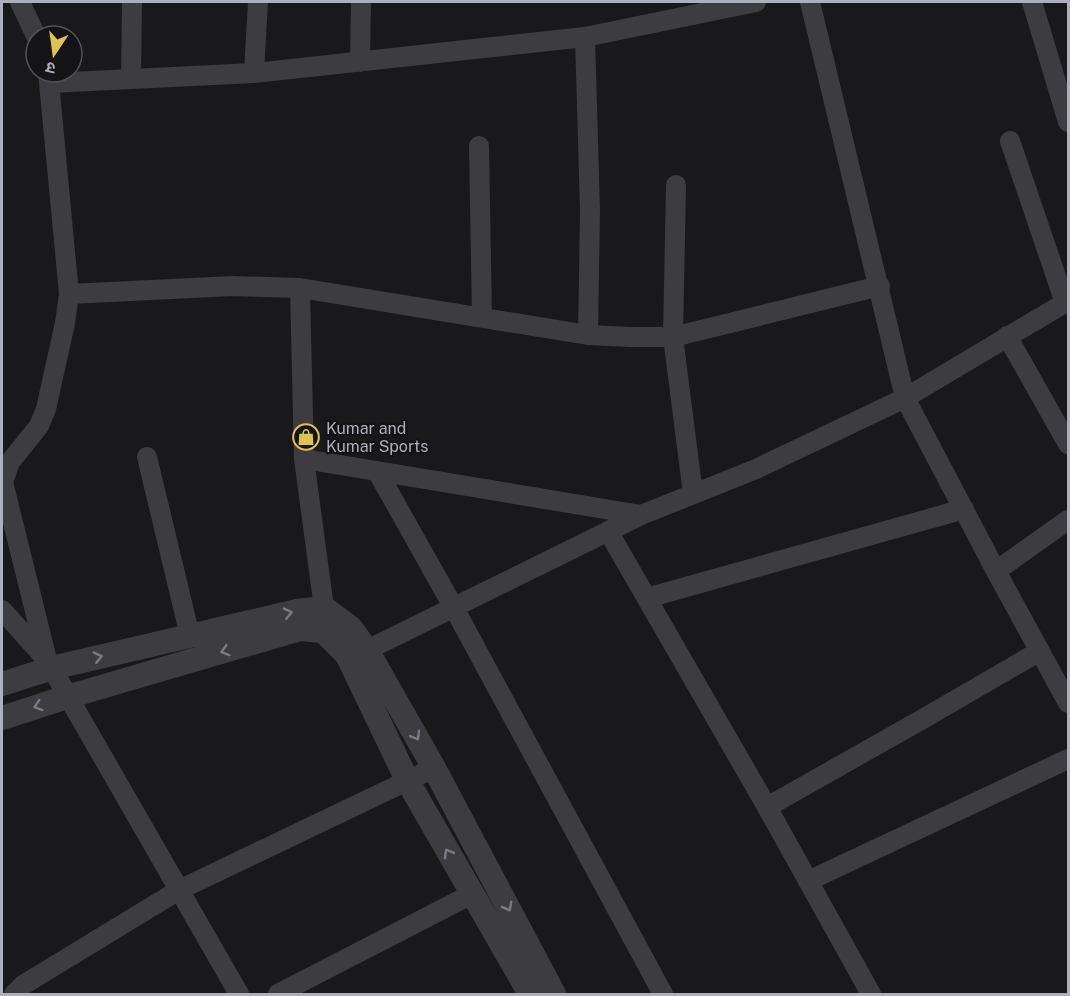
<svg xmlns="http://www.w3.org/2000/svg" width="1070" height="996" viewBox="0 0 1070 996" font-family="'Public Sans','Noto Sans Devanagari',sans-serif">
<style>
.lines{fill:none;stroke-linecap:round;stroke-linejoin:round}
.minor{stroke:#3d3c41;stroke-width:20}
.tertiary{stroke:#3d3c41;stroke-width:24}
.oneway{stroke:#7b7b83}
.labels{text-anchor:middle;dominant-baseline:central;stroke-width:4.5;stroke-linejoin:round;paint-order:stroke}
.poi-label{font-size:16px;fill:#adafb9;stroke:#141416;text-anchor:start}
</style>
<rect width="100%" height="100%" fill="#19191b"/>
<g class="lines">
<path class="minor" d="M20 2 36 36
M810 2 905 398 996 571 1068 703
M1032 2 1068 122
M585 37 590 211 588 335
M360 62 361 2
M254 73 258 2
M131 78 132 2
M50 83 254 73 585 37 756 2
M1010 141 1065 303
M479 146 482 317
M676 185 673 337 693 494
M300 288 304 459 641 515
M69 294 233 286 300 288 588 335 631 337H673L880 286
M1007 336 1068 444
M147 457 190 636
M304 459 324 608 323 623
M377 471 454 608 663 994
M608 531 767 807 871 994
M996 571 1068 520
M647 598 964 509
M2 610 47 660 239 994
M354 653 367 650 641 515 756 469 905 398 1068 301
M47 660 3 482 10 462 39 426 46 409 65 323 69 294 48 72
M767 807 921 720 1040 651
M808 881 1068 759
M14 994 23 985 179 890 434 768
M278 994 472 894"/>
<path class="tertiary" d="M2 684 52 668 297 611 324 608 351 628 367 650 434 768 554 994
M2 718 67 697 300 629 323 631 347 655 407 780 530 994"/>
</g>
<defs><path id="oneway-chevron" d="M-2-3.5L2.5 0L-2 3.5" fill="none" stroke-width="1.6" stroke-linecap="round" stroke-linejoin="round" transform="scale(1.5)"/></defs>
<g class="oneway">
<use href="#oneway-chevron" transform="translate(288 613) rotate(-13)"/>
<use href="#oneway-chevron" transform="translate(225 651) rotate(164)"/>
<use href="#oneway-chevron" transform="translate(98 657) rotate(-13)"/>
<use href="#oneway-chevron" transform="translate(38 706) rotate(162)"/>
<use href="#oneway-chevron" transform="translate(416 736) rotate(60)"/>
<use href="#oneway-chevron" transform="translate(448 853) rotate(-120)"/>
<use href="#oneway-chevron" transform="translate(508 907) rotate(62)"/>
</g>
<defs>
<g id="shop-ring" transform="scale(1.35)"><circle r="9.5" fill="#141416" stroke="#dbc450" stroke-width="1.5"/><path d="M-5-2.5h2.3a2.7 3.5 0 0 1 5.4 0H5L5.5 6h-11ZM-1.5-2.5h3a1.5 2.3 0 0 0-3 0Z" fill="#dbc450"/></g>
</defs>
<g fill-rule="evenodd">
<use href="#shop-ring" x="306" y="437"/>
</g>
<g class="labels">
<g class="poi-label">
<text x="326" y="428">Kumar and<tspan x="326" dy="18">Kumar Sports</tspan></text>
</g>
</g>
<rect width="1070" height="996" fill="none" stroke="#adafb9" stroke-width="6"/>
<g transform="translate(54 54) rotate(193)"><circle r="28" fill="#141416" stroke="#515257" stroke-width="1.5"/>
<path d="M0-4.5L10 22L0 15L-10 22Z" fill="#dbc450"/>
<text y="-9" font-size="16" font-weight="bold" text-anchor="middle" fill="#adafb9">उ</text>
</g>
</svg>
